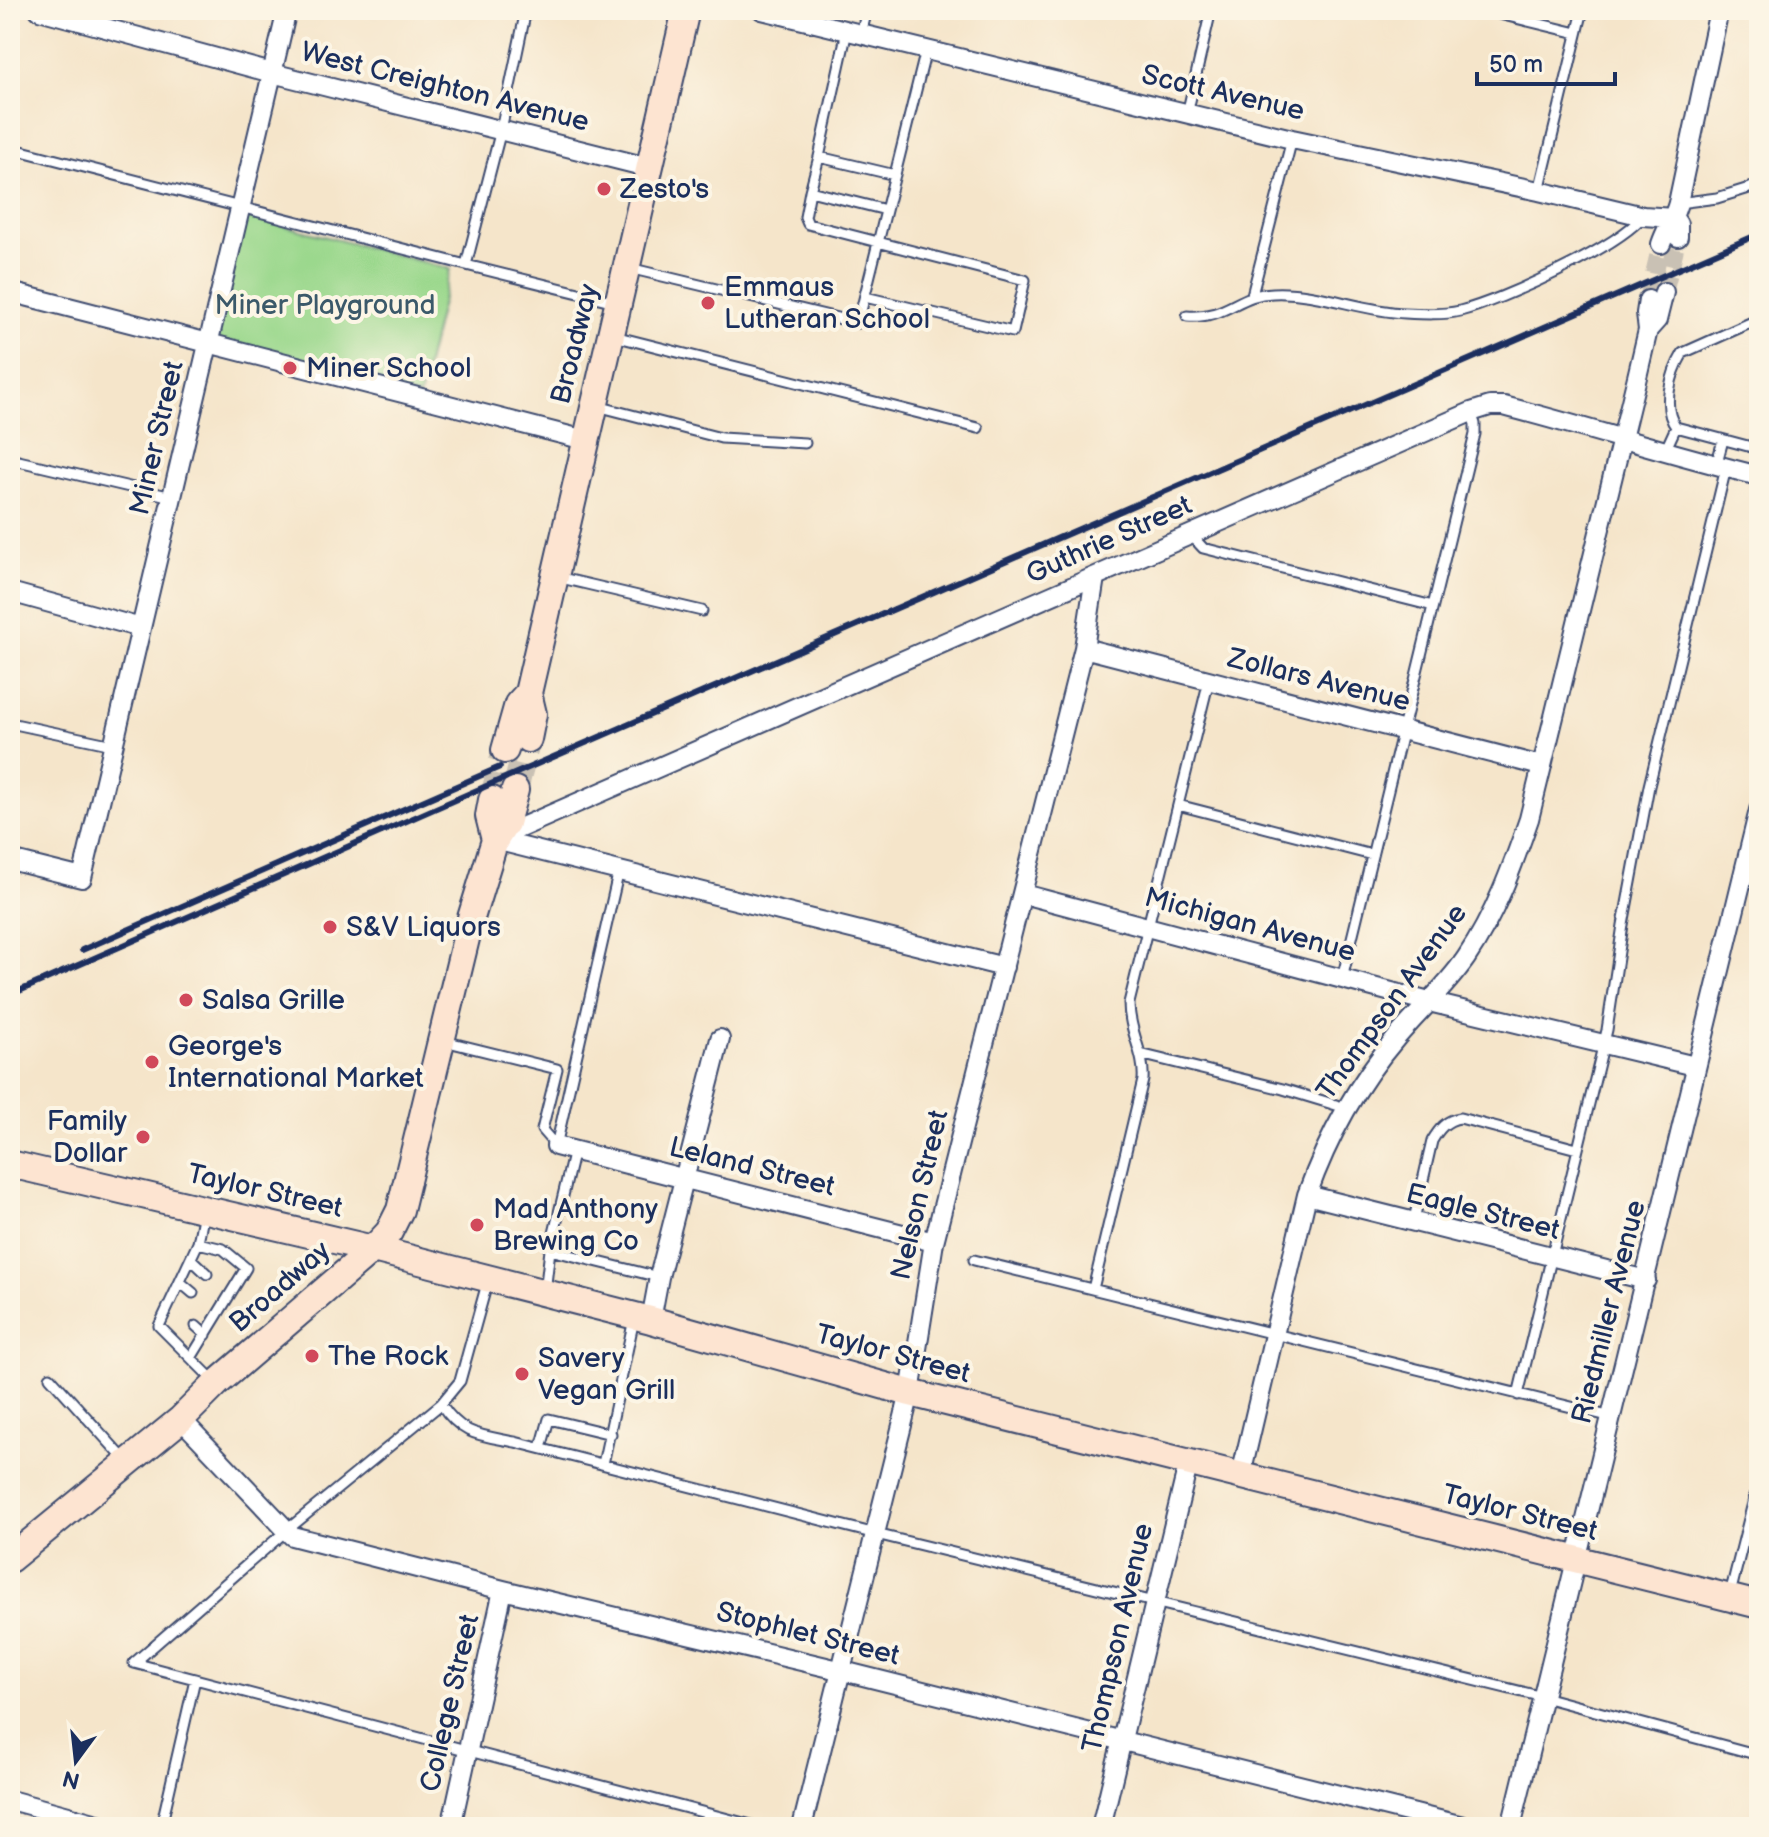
<svg xmlns="http://www.w3.org/2000/svg" width="1769" height="1837" viewBox="0 0 1769 1837" font-family="'Balsamiq Sans',sans-serif">
<style>
.park{fill:#9bd88d;stroke:#5b8476;stroke-width:2}
.lines{fill:none;stroke-linecap:round;stroke-linejoin:round}
.street-tunnel{stroke:#c9c1b4;stroke-width:18;stroke-dasharray:18 9;stroke-linecap:butt}
.secondary-tunnel{stroke:#c9c1b4;stroke-width:26;stroke-dasharray:26 13;stroke-linecap:butt}
.lane-casing{stroke:#3c4a6e;stroke-width:13}
.street-casing{stroke:#3c4a6e;stroke-width:22}
.secondary-casing{stroke:#3c4a6e;stroke-width:30}
.lane{stroke:#fff;stroke-width:9}
.street{stroke:#fff;stroke-width:18}
.secondary{stroke:#fde4d1;stroke-width:26}
.rail{stroke:#1b2f5e;stroke-width:6}
.poi-dot{fill:#d1495b;stroke:#fcf5e5;stroke-width:3}
.labels{text-anchor:middle;dominant-baseline:central;stroke-width:8;stroke-linejoin:round;paint-order:stroke}
.street-label{font-size:28px;fill:#1b2f5e;stroke:#fcf5e5}
.poi-label{font-size:28px;fill:#1b2f5e;stroke:#fcf5e5;text-anchor:start}
.park-label{font-size:28px;fill:#3b596a;stroke:#fcf5e5}
</style>
<rect width="100%" height="100%" fill="#fcf5e5"/>
<filter id="ink" filterUnits="userSpaceOnUse"><feTurbulence type="fractalNoise" baseFrequency=".0125" numOctaves="2"/><feDisplacementMap in="SourceGraphic" scale="16" xChannelSelector="R" yChannelSelector="G"/><feConvolveMatrix kernelMatrix="1 2 1 2 8 2 1 2 1" color-interpolation-filters="sRGB"/></filter>
<filter id="wash" filterUnits="userSpaceOnUse"><feTurbulence type="fractalNoise" baseFrequency=".006" numOctaves="4" result="noise"/><feDisplacementMap in="SourceGraphic" scale="32" xChannelSelector="R" yChannelSelector="G"/><feGaussianBlur stdDeviation="1.8" result="paint"/><feColorMatrix in="noise" values="0 0 0 0 0 0 0 0 0 0 0 0 0 0 0 0 0 1.4 0 .05"/><feComposite in="paint" operator="in"/></filter>
<g filter="url(#wash)">
<rect width="100%" height="100%" fill="#f5e5ca"/>
<path class="park" d="M239 214 450 269 419 397 208 343Z"/>
</g>
<g filter="url(#ink)">
<g class="lines">
<path class="street-tunnel" d="M1664 292 1678 237
M1648 300 1661 244"/>
<path class="secondary-tunnel" d="M515 790 528 739
M492 800 505 750"/>
<g class="lane-casing">
<path id="lane" d="M526 10 501 130 466 265 615 302
M1483 10 1577 33
M847 31 819 157 895 175
M861 34 867 10
M1187 114 1211 10
M10 148 466 265
M819 157 810 191 886 210
M810 191 805 217 808 224 1025 280 1013 332 865 297
M1539 191 1583 10
M1678 203 1717 198 1759 185
M629 268 858 323 926 50
M1252 295 1292 139
M1187 316C1228 319 1237 294 1273 293 1319 291 1360 311 1405 313 1423 314 1443 315 1460 311 1501 301 1618 247 1643 216
M1759 319 1683 353C1671 373 1661 407 1676 427L1759 449
M614 336 978 428
M597 406 721 438 805 443
M1665 451 1676 427
M10 459 172 497
M1716 466 1723 440
M1191 535 1203 548 1433 606
M557 577 702 611
M10 723 113 745
M1178 805 1372 855
M1342 979 1475 434V424L1471 412
M444 1041 557 1069 542 1130 556 1146
M1140 1054 1283 1089 1346 1108
M556 1146 619 870
M204 1212 198 1243 159 1326 214 1381
M1413 1224 1432 1141C1439 1129 1446 1120 1460 1118L1577 1149
M550 1250 659 1277
M191 1259 207 1274
M974 1260 1612 1417
M180 1282 193 1293
M1093 1289 1143 1080C1145 1053 1129 1033 1129 1003L1209 680
M545 1292 550 1250 574 1150
M196 1326 206 1335
M191 1358 246 1268 223 1249 198 1243
M50 1377 125 1460
M1518 1395 1607 1030 1623 925 1649 786 1726 468
M441 1404C462 1436 480 1435 515 1442L876 1534 1543 1697 1759 1755
M541 1448 549 1419 611 1434
M603 1464 634 1319
M1730 1594 1759 1479
M134 1663 759 1827
M134 1663 287 1530 441 1404 460 1381 488 1280
M161 1827 195 1679"/>
</g>
<g class="street-casing">
<path id="street" d="M39 10 272 73 651 168
M762 10 1292 139 1539 191 1643 216 1674 218
M1674 218 1678 224V237
M1661 244C1666 229 1674 218 1678 203L1719 10
M10 292 585 440
M1648 330 1657 320 1664 292
M10 592 141 628
M1084 648 1541 766
M497 838 1471 412 1490 406H1504C1589 428 1673 455 1759 476
M495 840 1004 967
M10 860 82 878 287 10
M1023 894 1429 1002 1695 1066
M556 1146 934 1242
M1307 1195 1646 1280
M651 1320 659 1277 720 1039
M181 1419 292 1536 503 1590 843 1671 1467 1827
M1241 1475 1307 1195C1328 1136 1356 1085 1397 1037 1420 1010 1446 987 1466 958 1495 915 1512 868 1529 819L1637 377 1648 330 1646 313 1648 300
M10 1800 109 1827
M451 1827 503 1590
M802 1827 910 1393 934 1242 1084 648 1095 577
M1101 1827 1189 1461
M1511 1827 1759 810"/>
</g>
<g class="secondary-casing">
<path id="secondary" d="M528 693 533 714 528 739
M505 750 518 704 528 693 686 10
M492 800 489 816 495 840
M10 1164 373 1249 651 1320 910 1393 1759 1605
M10 1559 181 1419 217 1383 373 1249 389 1232 400 1210 471 918 495 840 506 823 515 790"/>
</g>
<use href="#lane" class="lane"/>
<use href="#street" class="street"/>
<use href="#secondary" class="secondary"/>
<path class="rail" d="M82 950 500 767
M10 995 468 794 1759 234"/>
</g>
</g>
<g class="poi-dot">
<circle cx="604" cy="189" r="8"/>
<circle cx="708" cy="303" r="8"/>
<circle cx="290" cy="368" r="8"/>
<circle cx="330" cy="927" r="8"/>
<circle cx="186" cy="1000" r="8"/>
<circle cx="152" cy="1062" r="8"/>
<circle cx="143" cy="1137" r="8"/>
<circle cx="477" cy="1225" r="8"/>
<circle cx="312" cy="1356" r="8"/>
<circle cx="522" cy="1374" r="8"/>
</g>
<g class="labels">
<g class="street-label">
<text transform="translate(445 87) rotate(14)">West Creighton Avenue</text>
<text transform="translate(1223 93) rotate(13)">Scott Avenue</text>
<text transform="translate(575 344) rotate(-76)">Broadway</text>
<text transform="translate(157 438) rotate(-77)">Miner Street</text>
<text transform="translate(1109 540) rotate(-24)">Guthrie Street</text>
<text transform="translate(1319 680) rotate(14)">Zollars Avenue</text>
<text transform="translate(1250 925) rotate(15)">Michigan Avenue</text>
<text transform="translate(1392 1002) rotate(-54)">Thompson Avenue</text>
<text transform="translate(752 1167) rotate(14)">Leland Street</text>
<text transform="translate(265 1191) rotate(13)">Taylor Street</text>
<text transform="translate(920 1195) rotate(-77)">Nelson Street</text>
<text transform="translate(1483 1212) rotate(14)">Eagle Street</text>
<text transform="translate(280 1287) rotate(-41)">Broadway</text>
<text transform="translate(1609 1312) rotate(-76)">Riedmiller Avenue</text>
<text transform="translate(893 1354) rotate(15)">Taylor Street</text>
<text transform="translate(1520 1513) rotate(14)">Taylor Street</text>
<text transform="translate(808 1634) rotate(14)">Stophlet Street</text>
<text transform="translate(1118 1638) rotate(-77)">Thompson Avenue</text>
<text transform="translate(450 1703) rotate(-77)">College Street</text>
</g>
<g class="poi-label">
<text x="620" y="189">Zesto's</text>
<text x="724" y="287">Emmaus<tspan x="724" dy="32">Lutheran School</tspan></text>
<text x="306" y="368">Miner School</text>
<text x="346" y="927">S&amp;V Liquors</text>
<text x="202" y="1000">Salsa Grille</text>
<text x="168" y="1046">George's<tspan x="168" dy="32">International Market</tspan></text>
<text x="127" y="1121" text-anchor="end">Family<tspan x="127" dy="32">Dollar</tspan></text>
<text x="493" y="1209">Mad Anthony<tspan x="493" dy="32">Brewing Co</tspan></text>
<text x="328" y="1356">The Rock</text>
<text x="538" y="1358">Savery<tspan x="538" dy="32">Vegan Grill</tspan></text>
</g>
<g class="park-label">
<text x="325" y="305">Miner Playground</text>
</g>
</g>
<rect width="1769" height="1837" fill="none" stroke="#fcf5e5" stroke-width="40"/>
<g transform="translate(76 1761) rotate(195)" stroke="#fcf5e5" stroke-width="6" paint-order="stroke">
<path d="M0-6L14 30L0 20L-14 30Z" fill="#1b2f5e"/>
<text y="-12" font-size="22" font-weight="bold" text-anchor="middle" fill="#1b2f5e">N</text>
</g>
<path d="M1477 72v12h138v-12" fill="none" stroke="#1b2f5e" stroke-width="4"/>
<text x="1489" y="72" font-size="24" fill="#1b2f5e" stroke="#fcf5e5" stroke-width="6" paint-order="stroke">50 m</text>
</svg>
